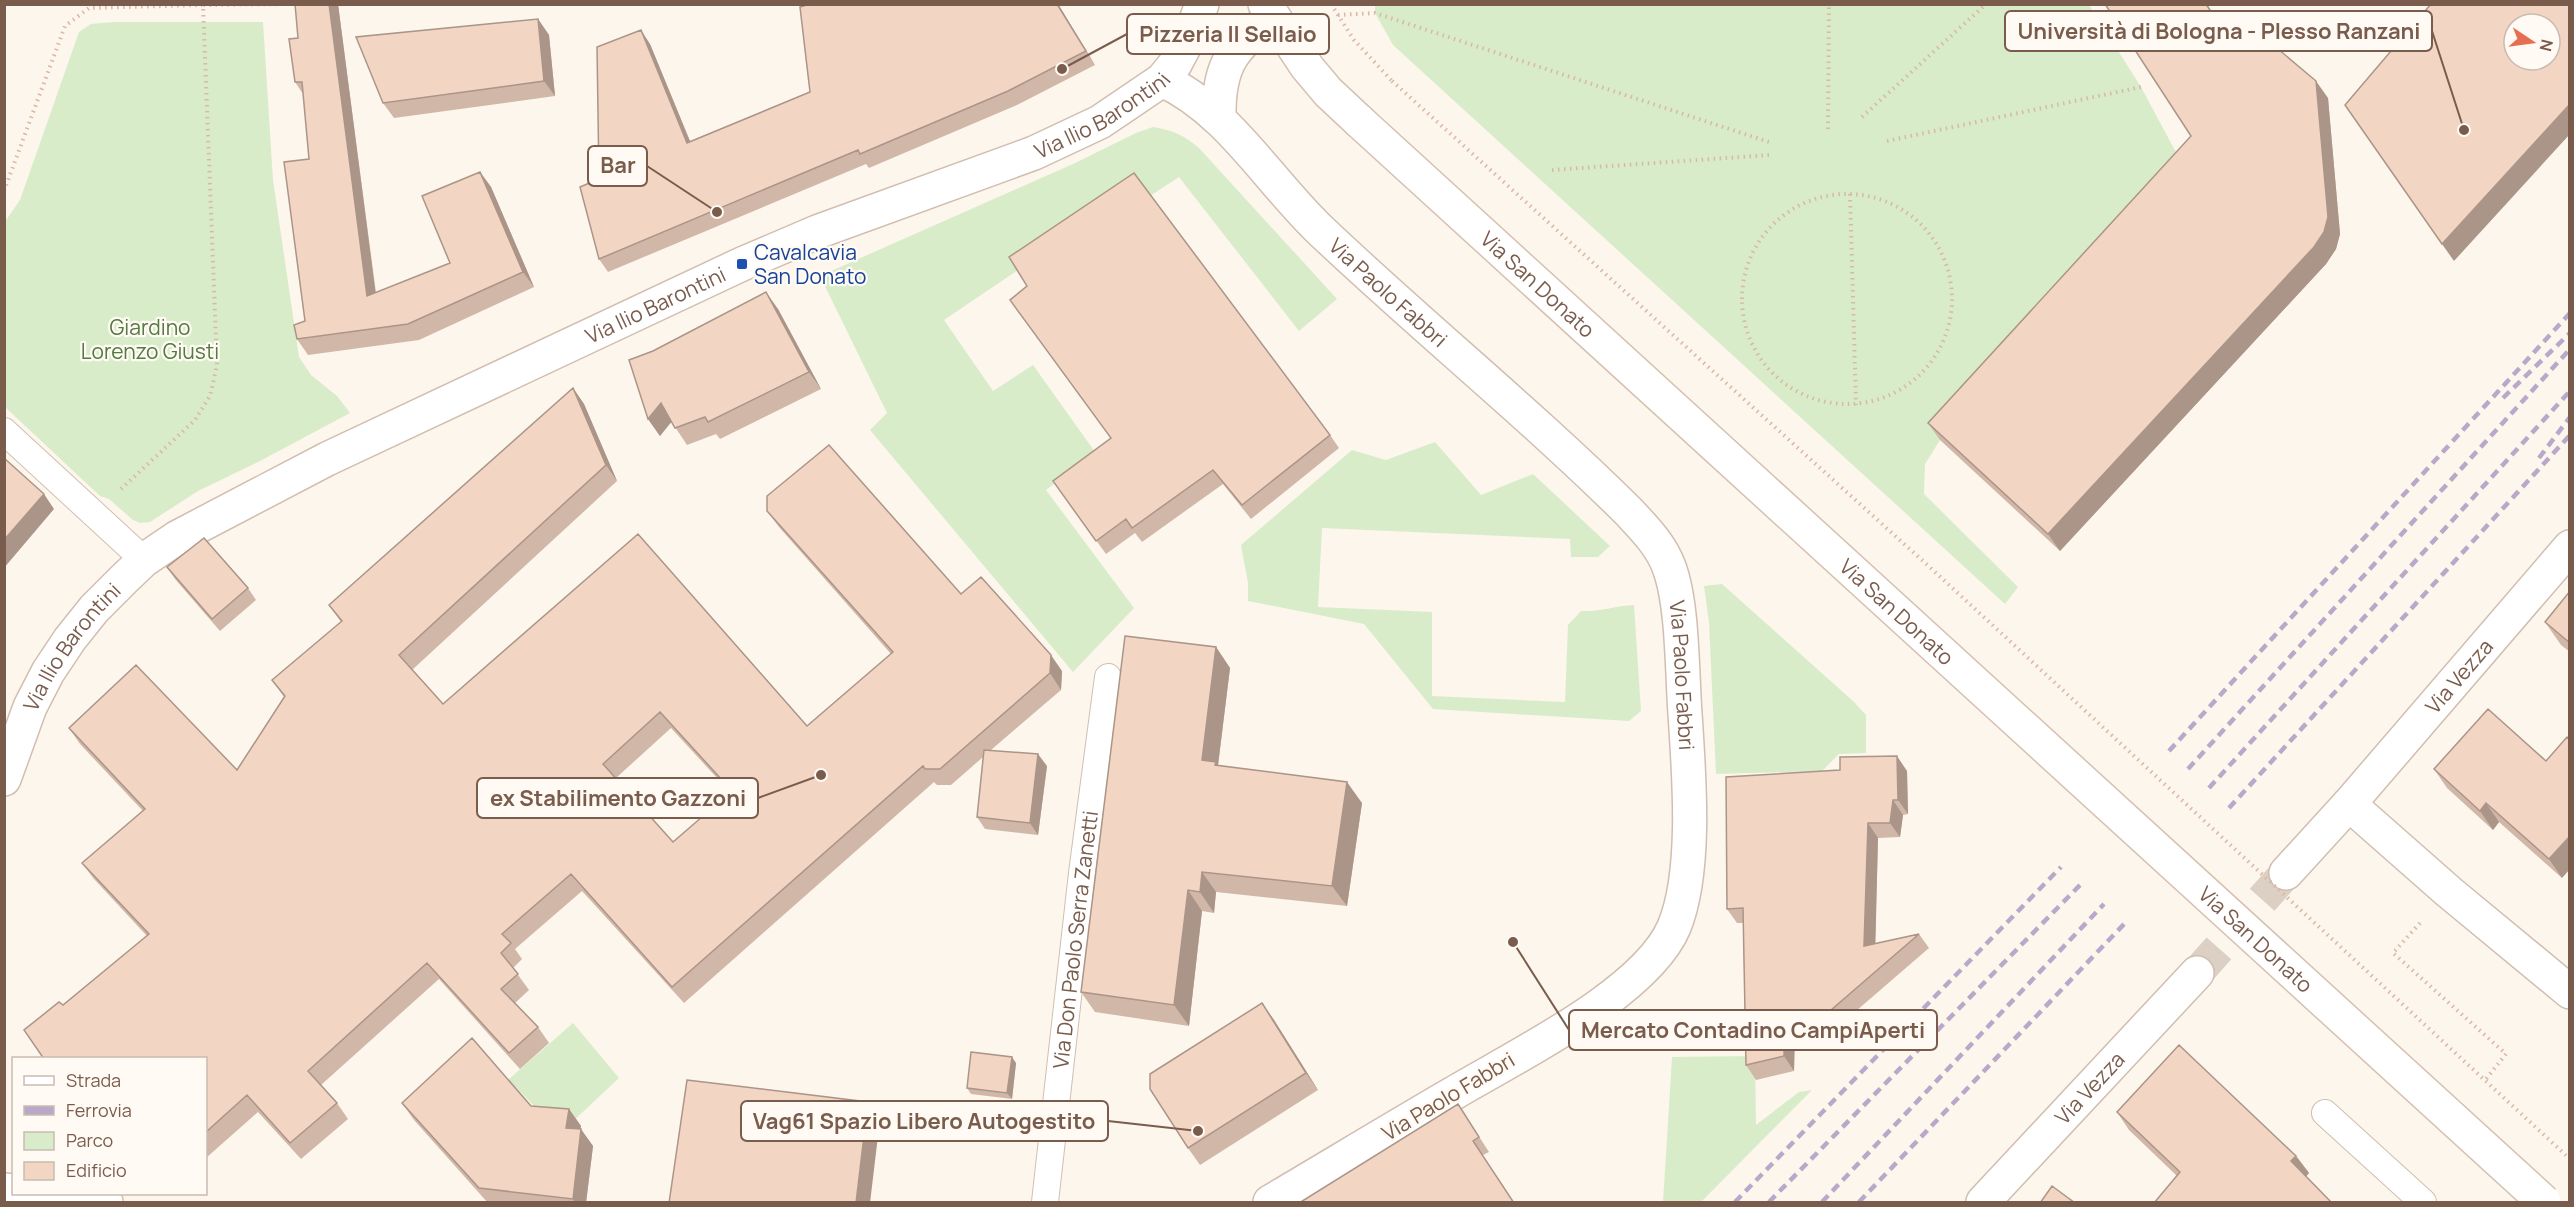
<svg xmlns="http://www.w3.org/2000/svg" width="2574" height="1207" viewBox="0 0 2574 1207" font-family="Manrope,sans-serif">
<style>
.green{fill:#d8ecc9}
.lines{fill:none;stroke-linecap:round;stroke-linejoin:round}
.minor-tunnel{stroke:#dcd0c4;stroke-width:33;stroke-dasharray:33 16;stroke-linecap:butt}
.service-casing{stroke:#d1beb0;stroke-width:28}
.minor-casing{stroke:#d1beb0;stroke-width:36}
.tertiary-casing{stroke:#d1beb0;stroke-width:36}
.secondary-casing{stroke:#d6c0b0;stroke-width:36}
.path{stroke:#d9b8a5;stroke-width:4;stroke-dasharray:1.5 4.5;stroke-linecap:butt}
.service{stroke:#fff;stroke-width:26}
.minor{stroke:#fff;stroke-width:33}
.tertiary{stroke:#fff;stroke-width:33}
.secondary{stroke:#fff;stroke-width:33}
.rail{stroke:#b9a8c9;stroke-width:4.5;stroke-dasharray:9 6;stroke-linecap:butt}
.secondary-bridge-casing{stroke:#d6c0b0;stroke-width:36;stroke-linecap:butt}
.path-bridge{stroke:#d9b8a5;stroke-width:4;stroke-dasharray:1.5 4.5;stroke-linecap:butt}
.secondary-bridge{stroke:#fff;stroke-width:33}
.wall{fill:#d1b7a8;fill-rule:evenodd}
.shaded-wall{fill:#aa9588}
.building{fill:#f3d5c3;stroke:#aa9588;stroke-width:1.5;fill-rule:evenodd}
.transit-dot{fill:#1a4fb4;stroke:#fffaf3;stroke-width:2}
.labels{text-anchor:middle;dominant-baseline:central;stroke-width:4.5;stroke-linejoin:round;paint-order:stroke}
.street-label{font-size:21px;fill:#7a5c4d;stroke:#fffaf3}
.transit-label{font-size:21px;fill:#164399;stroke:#fffaf3;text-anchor:start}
.park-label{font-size:21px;fill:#537a41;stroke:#fffaf3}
.leader{fill:none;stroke:#7a5c4d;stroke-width:2}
.callout-dot{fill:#7a5c4d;stroke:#fffaf3;stroke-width:2}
.callout{fill:#fffaf3;stroke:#7a5c4d;stroke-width:2}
.callout-label{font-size:22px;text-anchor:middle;font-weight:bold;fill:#7a5c4d}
</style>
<rect width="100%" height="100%" fill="#fdf6ec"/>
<path class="green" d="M1375 5H2089L2141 87 2186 171 1940 440 1925 464 1924 494 2018 587 2005 604 1393 45 1375 13Z
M114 22H263L273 180 299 357 311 375 337 396 350 413 260 461 198 491 150 522 140 523 133 520 109 499 100 496 5 407 4 223 20 200 79 32 91 24Z
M1153 127C1172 130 1184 135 1199 148L1337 299 1299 331 1179 177 1150 196 1067 237 944 320 993 391 1033 365 1095 452 1046 490 1134 608 1073 672 870 430 887 413 820 276 1073 164 1136 133Z
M1435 442 1481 495 1533 474 1610 546 1598 557H1571L1570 539 1322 528 1318 607 1432 612V696L1565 702 1568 625 1581 611C1599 612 1615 606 1634 605L1641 711 1629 721 1433 709 1364 624 1248 601V583L1241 545 1352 450 1386 460Z
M1722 584 1853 701 1866 715V753L1839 754 1822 771 1716 774 1709 622 1704 586Z
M573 1023 619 1078 569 1125 550 1123 516 1087 514 1089 507 1081Z
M1755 1056 1756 1125 1799 1092 1812 1090 1701 1202H1663L1672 1057Z"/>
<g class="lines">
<path class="minor-tunnel" d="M2197 973 2286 873"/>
<g class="service-casing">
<g id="service">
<path d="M4 431 144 560"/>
<path d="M2325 1113 2423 1202"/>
<path id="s1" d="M1045 1202 1082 873 1108 677"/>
</g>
</g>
<g class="minor-casing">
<g id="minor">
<path id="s2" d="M1162 80C1227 109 1268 180 1319 229 1420 325 1529 413 1628 511 1643 527 1661 545 1669 567 1683 604 1682 673 1685 714 1689 774 1697 872 1674 927 1646 993 1516 1056 1454 1093 1392 1129 1331 1166 1270 1202"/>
<path d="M1219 118C1218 65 1232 48 1273 16"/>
<path d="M2349 804 2449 892 2570 992"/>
<path id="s3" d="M2286 873 2349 804 2570 547"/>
<path d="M4 1190 14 1191"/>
<path d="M34 1194 106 1202"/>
<path id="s4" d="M1983 1202 2197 973"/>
</g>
</g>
<g class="tertiary-casing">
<g id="tertiary">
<path id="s5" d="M4 779 30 707 48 672 70 639 94 609 124 579 144 560 178 537 327 459 742 264 817 232 1034 153 1100 122 1162 80 1175 64 1191 34 1202 4"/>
</g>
</g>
<g class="secondary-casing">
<path id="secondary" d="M1265 4 1307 67 1328 92 1359 121"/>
</g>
<path class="path" d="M1331 4 1354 40 1392 81
M1338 15 1375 13 1772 143
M1862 117 1986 4
M1828 129 1829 4
M1887 141 2141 87
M1552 170 1770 155
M4 191 65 26 89 8 202 5
M1850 194 1856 405
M1742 299a105 105 0 1 1 210 0a105 105 0 1 1-210 0Z
M121 489 195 420 210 396 217 365 203 5 291 4
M2420 923 2393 953 2506 1054 2486 1079"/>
<use href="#service" class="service"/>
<use href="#minor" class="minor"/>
<use href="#tertiary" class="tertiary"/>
<use href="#secondary" class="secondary"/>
<path class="rail" d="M2503 398 2570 333
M2539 458 2570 417
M2169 751 2570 313
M2188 769 2570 349
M2209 788 2570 391
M2229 808 2570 435
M1735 1202 2061 867
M1769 1202 2081 884
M1822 1202 2104 904
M1859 1202 2126 922"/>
<g class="secondary-bridge-casing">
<g id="secondary-bridge">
<path id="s6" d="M1359 121 2544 1202"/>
</g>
</g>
<path class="path-bridge" d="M1392 81 1934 571 2570 1159"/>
<use href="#secondary-bridge" class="secondary-bridge"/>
</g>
<path class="wall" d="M295 4H338L376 293 450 263 480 172 491 187 534 287 419 340 308 355 297 339 305 321 309 159 303 94 295 82 298 38Z
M810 4H1058L1095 65 1017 105 869 168 866 164 608 272 599 259V179L650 44 690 141 810 92Z
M2207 4 2219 23 2328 98 2340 234 2336 249 2326 264 2060 551 1940 440 1928 423 2191 136Z
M538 19 549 35 555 96 394 118 383 103Z
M778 309 821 389 720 439 716 434 687 445 671 421 660 436 648 419Z
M573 388 584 404 617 481 412 670 443 704 638 534 807 726 891 654 779 527 767 511 961 594 1062 671 1061 690 991 750 1047 766 1038 835 985 829 977 817 983 757 951 785H937L934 782 684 1003 582 891 515 949 522 959 513 968 529 990 515 1003 538 1027 549 1043 520 1069 439 979 321 1085 337 1103 348 1119 301 1159 258 1112 206 1158V1059L63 1005 147 936 94 879 82 863 143 811 80 744 69 728 237 770 284 697 272 680 341 622 329 605ZM671 728 730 792 673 842 616 778Z
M1330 435 1339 448 1251 519 1223 484 1142 542 1135 533 1106 554 1053 481 1111 439Z
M167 567 248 588 256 600 220 631 175 579Z
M2570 591V652L2561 645 2545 622Z
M1216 647 1230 668 1218 766 1362 803 1347 906 1216 892 1214 913 1202 911 1189 1026 1095 1012 1081 992Z
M2546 761 2562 878 2499 822 2493 830 2447 788 2434 769Z
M1907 771 1908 814 1903 815 1900 837 1878 838 1875 944 1919 934 1929 948 1834 1030 1795 1029 1794 1071 1756 1080 1746 1065 1743 923H1737L1727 909Z
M1262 1003 1274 1020 1318 1090 1200 1165 1188 1148Z
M1016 1063 1012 1099 971 1094 967 1088Z
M402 1103 531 1106 569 1109 581 1126 580 1129 593 1146 586 1203H488L414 1120Z
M1458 1104 1489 1152 1483 1155 1299 1203Z
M2117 1112 2296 1156 2309 1173 2306 1176H2177L2129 1130Z"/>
<path class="shaded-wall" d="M329 4H338L378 312 367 296Z
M1057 4H1058L1095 65 1086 51Z
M538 19 549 35 555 96 544 81Z
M641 30 650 44 696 156 687 143Z
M2316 81 2328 98 2340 234 2336 249 2326 264 2060 551 2048 534Z
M2570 104V134L2454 261 2442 244Z
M480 172 491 187 534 287 523 272Z
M766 292 778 309 821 389 809 372Z
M573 388 584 404 617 481 606 465Z
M661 403 673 420 660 436 648 419Z
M44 494 54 509 4 568V540Z
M1216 647 1230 668 1218 765 1230 782 1202 760Z
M1051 655 1062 671 1061 690 1050 673Z
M1038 754 1047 766 1038 835 1030 823Z
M1897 756 1907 771 1908 814 1898 800Z
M1347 782 1362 803 1347 906 1332 886Z
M1893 800 1903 815 1900 837 1890 823Z
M2486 803 2499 822 2493 830 2480 811Z
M1868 823 1878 838 1875 960 1864 946Z
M2570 836V869L2562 878 2549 859Z
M1202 872 1216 892 1214 913 1200 892Z
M1188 890 1202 911 1189 1026 1174 1005Z
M1262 1003 1274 1020 1318 1090 1306 1073Z
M1785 1015 1795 1029 1794 1071 1784 1056Z
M1012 1057 1016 1063 1012 1099 1007 1093Z
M868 1102 880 1119 870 1203H856Z
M569 1109 581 1126 578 1145 566 1128Z
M581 1129 593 1146 586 1203H575L573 1199Z
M2296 1156 2309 1173 2304 1179 2291 1161Z"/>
<path class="building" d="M295 4H329L367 296 450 263 422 196 480 172 523 272 408 324 297 339 294 325 305 321 284 162 309 159 302 82H295L289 39 298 38Z
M810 4H1057L1086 51 1008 91 860 154 858 150 599 259 580 187 599 179 597 47 641 30 687 143 810 92 800 7Z
M2105 4H2206L2219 24 2233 11 2316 81 2328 217 2324 232 2314 247 2048 534 1928 423 2191 136Z
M2431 4H2570V104L2442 244 2345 105ZM2514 24H2550V60H2514Z
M538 19 544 81 383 103 356 37Z
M1134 173 1330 435 1242 505 1213 470 1132 528 1126 519 1096 541 1053 481 1111 438 1010 300 1027 286 1009 257Z
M766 292 809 372 708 422 705 417 675 428 661 403 648 419 629 360 653 351Z
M573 388 606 465 399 655 443 704 638 534 807 726 893 652 767 511V496L829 445 961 594 981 577 1051 655 1050 673 940 769H925L923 766 672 987 571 874 502 934 511 943 501 953 518 974 501 989 538 1027 509 1053 427 963 308 1071 337 1103 290 1143 247 1095 206 1132V1059H44L24 1030 59 1002 63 1005 149 934 82 863 145 809 69 728 136 665 237 770 285 696 272 680 342 621 329 605ZM660 712 732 791 673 842 603 764Z
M4 458 44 494 4 540Z
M204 538 248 588 212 619 167 567Z
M2570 591V643L2545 622Z
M1125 636 1216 647 1202 760 1216 762 1215 765 1347 782 1332 886 1202 872 1200 892 1188 890 1174 1005 1081 992Z
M2488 709 2546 761 2567 737 2570 740V836L2549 859 2486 803 2480 811 2434 769Z
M984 750 1038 754 1030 823 977 817Z
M1897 756 1898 800H1893L1890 823H1868L1864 946 1919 934 1824 1016 1785 1015 1784 1056 1746 1065 1743 908 1727 909 1726 777 1840 770V757Z
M1262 1003 1306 1073 1188 1148 1150 1089V1074Z
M472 1038 531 1106 569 1109 566 1128 581 1129 573 1199 479 1188 402 1103Z
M2179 1045 2296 1156 2291 1161 2332 1203H2154L2180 1172 2117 1112Z
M971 1052 1012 1057 1007 1093 967 1088Z
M687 1080 868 1102 856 1203H669Z
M1458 1104 1479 1137 1473 1141 1514 1203H1299Z
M2052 1186 2075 1203H2040Z"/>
<rect class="transit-dot" x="736" y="258" width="12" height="12" rx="3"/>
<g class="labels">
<g class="street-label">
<text stroke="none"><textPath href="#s5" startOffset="1322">Via Ilio Barontini</textPath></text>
<text stroke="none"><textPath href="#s6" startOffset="242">Via San Donato</textPath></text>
<text stroke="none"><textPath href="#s2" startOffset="312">Via Paolo Fabbri</textPath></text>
<text stroke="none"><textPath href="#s5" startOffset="836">Via Ilio Barontini</textPath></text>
<text stroke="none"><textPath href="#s6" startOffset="728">Via San Donato</textPath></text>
<text stroke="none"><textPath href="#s5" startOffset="150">Via Ilio Barontini</textPath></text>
<text stroke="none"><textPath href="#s2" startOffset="816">Via Paolo Fabbri</textPath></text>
<text stroke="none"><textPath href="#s3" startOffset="262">Via Vezza</textPath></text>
<text stroke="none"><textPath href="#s6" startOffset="1214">Via San Donato</textPath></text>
<text stroke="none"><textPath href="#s1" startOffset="264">Via Don Paolo Serra Zanetti</textPath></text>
<text stroke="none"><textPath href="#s4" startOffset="156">Via Vezza</textPath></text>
<text transform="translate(1448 1096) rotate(-31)">Via Paolo Fabbri</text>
</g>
<g class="transit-label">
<text x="754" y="252">Cavalcavia<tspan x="754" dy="24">San Donato</tspan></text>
</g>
<g class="park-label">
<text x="150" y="327">Giardino<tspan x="150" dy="24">Lorenzo Giusti</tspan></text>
</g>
</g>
<path class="leader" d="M2464 130L2432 31M1062 69L1127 34M717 212L647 166M821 775L758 798M1513 942L1569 1030M1198 1131L1108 1121"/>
<g class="callout-dot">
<circle cx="2464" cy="130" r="6"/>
<circle cx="1062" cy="69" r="6"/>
<circle cx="717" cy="212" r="6"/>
<circle cx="821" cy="775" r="6"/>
<circle cx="1513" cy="942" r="6"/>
<circle cx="1198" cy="1131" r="6"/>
</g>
<g class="callout">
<rect x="2005" y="11" width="427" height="40" rx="6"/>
<rect x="1127" y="14" width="202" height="40" rx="6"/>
<rect x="588" y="146" width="59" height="40" rx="6"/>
<rect x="477" y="778" width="281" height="40" rx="6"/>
<rect x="1569" y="1010" width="368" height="40" rx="6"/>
<rect x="741" y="1101" width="367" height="40" rx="6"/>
</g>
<g class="callout-label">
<text x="2219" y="39">Università di Bologna - Plesso Ranzani</text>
<text x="1228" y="42">Pizzeria Il Sellaio</text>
<text x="618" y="173">Bar</text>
<text x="618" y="806">ex Stabilimento Gazzoni</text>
<text x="1753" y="1038">Mercato Contadino CampiAperti</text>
<text x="924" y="1129">Vag61 Spazio Libero Autogestito</text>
</g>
<rect width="2574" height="1207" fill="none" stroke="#7a5c4d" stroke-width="12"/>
<rect x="12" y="1057" width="195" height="138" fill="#fffaf3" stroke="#cabbb1" stroke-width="1.5"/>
<rect x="24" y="1076" width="30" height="9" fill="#ffffff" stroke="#cabbb1" stroke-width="1.5"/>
<text x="66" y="1087" font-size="18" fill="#7a5c4d">Strada</text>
<rect x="24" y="1106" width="30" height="9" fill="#b9a8c9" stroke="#cabbb1" stroke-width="1.5"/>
<text x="66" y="1117" font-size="18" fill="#7a5c4d">Ferrovia</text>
<rect x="24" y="1132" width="30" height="18" fill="#d8ecc9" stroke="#cabbb1" stroke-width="1.5"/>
<text x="66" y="1147" font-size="18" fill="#7a5c4d">Parco</text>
<rect x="24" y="1162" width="30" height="18" fill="#f3d5c3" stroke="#cabbb1" stroke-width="1.5"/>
<text x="66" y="1177" font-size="18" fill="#7a5c4d">Edificio</text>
<g transform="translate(2532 42) rotate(103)"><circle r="28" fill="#fffaf3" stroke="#cabbb1" stroke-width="1.5"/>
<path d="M0-4.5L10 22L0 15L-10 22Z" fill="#e76f51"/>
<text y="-9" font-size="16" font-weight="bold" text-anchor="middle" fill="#7a5c4d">N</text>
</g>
</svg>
